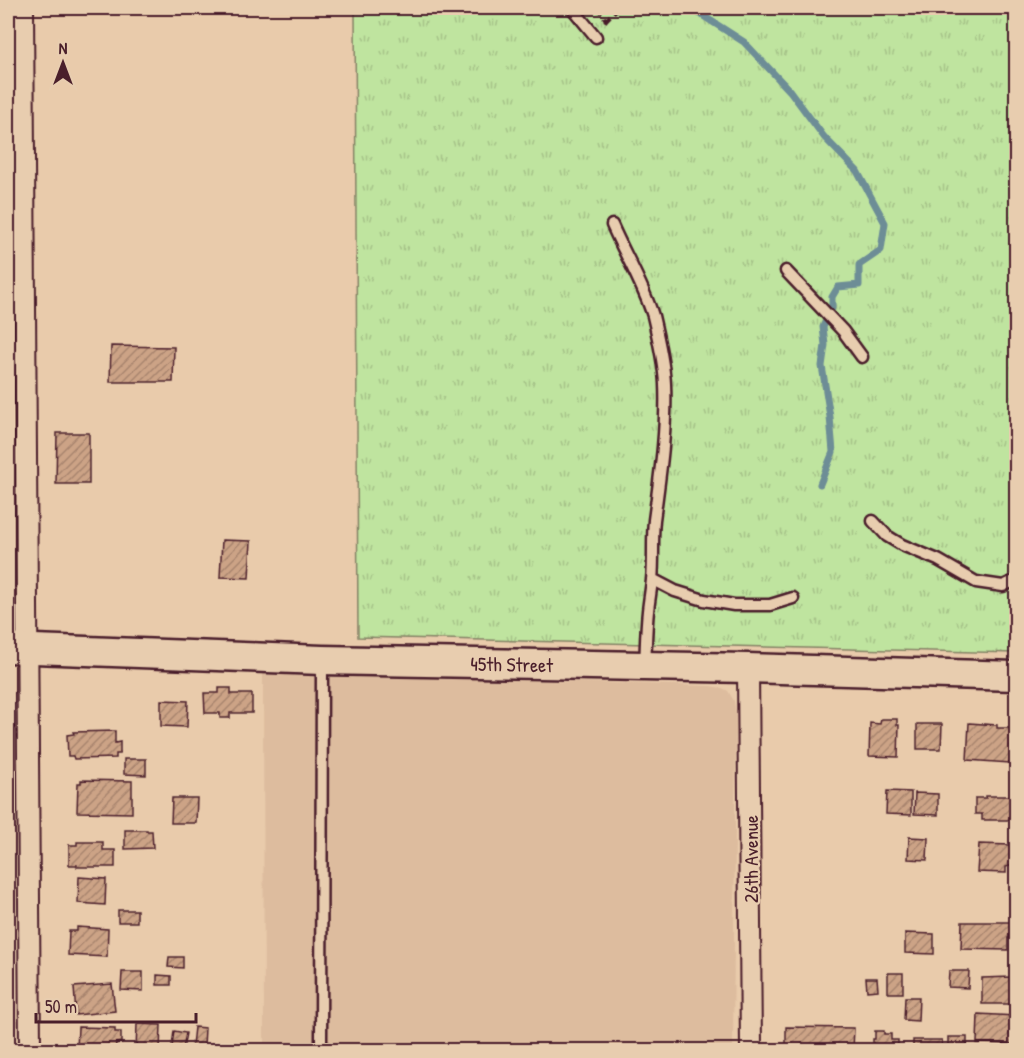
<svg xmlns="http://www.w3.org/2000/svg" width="1024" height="1058" viewBox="0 0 1024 1058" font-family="'Patrick Hand',sans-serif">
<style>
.built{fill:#ddbc9e}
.grass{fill:url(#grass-tufts);stroke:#848265;stroke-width:1.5}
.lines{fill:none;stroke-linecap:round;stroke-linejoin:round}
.stream{stroke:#6d8d96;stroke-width:7}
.building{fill:url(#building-hatch);stroke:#4a1f2b;stroke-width:1.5}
.lane-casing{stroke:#4a1f2b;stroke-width:15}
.street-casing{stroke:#4a1f2b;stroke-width:24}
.secondary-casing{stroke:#4a1f2b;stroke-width:33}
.path{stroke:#4a1f2b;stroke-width:4;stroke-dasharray:6 4.5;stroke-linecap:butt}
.lane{stroke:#e8cdaf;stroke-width:10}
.street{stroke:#e8cdaf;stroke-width:20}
.secondary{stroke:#e8cdaf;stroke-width:28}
.labels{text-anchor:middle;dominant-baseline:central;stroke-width:4.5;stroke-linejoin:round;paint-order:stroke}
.street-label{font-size:20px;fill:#4a1f2b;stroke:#e8cdaf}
</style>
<defs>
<pattern id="grass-tufts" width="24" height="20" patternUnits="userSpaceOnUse" patternTransform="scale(1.5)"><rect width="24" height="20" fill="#bfe49f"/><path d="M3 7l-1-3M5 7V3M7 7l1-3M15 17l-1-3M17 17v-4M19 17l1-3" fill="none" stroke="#a6c389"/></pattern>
<pattern id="building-hatch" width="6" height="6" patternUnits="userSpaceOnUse" patternTransform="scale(1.5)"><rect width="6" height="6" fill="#cca386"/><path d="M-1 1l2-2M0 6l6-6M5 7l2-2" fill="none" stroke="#a8846e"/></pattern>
</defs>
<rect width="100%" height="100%" fill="#e9cbab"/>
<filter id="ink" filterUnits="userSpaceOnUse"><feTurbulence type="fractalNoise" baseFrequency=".0167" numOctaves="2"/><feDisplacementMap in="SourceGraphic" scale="12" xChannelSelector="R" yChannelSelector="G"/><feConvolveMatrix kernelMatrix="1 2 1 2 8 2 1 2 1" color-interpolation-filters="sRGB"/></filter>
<g filter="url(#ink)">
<path class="built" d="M263 672 710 686 722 688 728 691 734 701 736 713 733 1050H264Z"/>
<path class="grass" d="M355 8H1016V653L358 637Z"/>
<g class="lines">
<path class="stream" d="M692 8 694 10 744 42 790 91 824 137 857 171 885 223 881 250 859 265V285L838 287 832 297V308L823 327 825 345 822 366 830 417 833 452 820 484"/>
</g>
<path class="building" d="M111 346 174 347 173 382H110Z
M57 433H89V484H56Z
M222 540 251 541 249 578 220 577Z
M219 688H231V694H252V713H230V718H220V713H205L204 693H219Z
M161 700 188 701 187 727 161 726Z
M881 719H897V725H899L898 757 869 756 870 723 880 724Z
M969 723 997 725V728H1012L1010 763 967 760Z
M917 724H942L941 749H917Z
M115 731V743L120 742V754H116V758L74 759 73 756H68L67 735 74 734 73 732Z
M124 759H146V775L124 774Z
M81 780 132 781V813L77 812 78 783H81Z
M887 791 911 792V815L886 814Z
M915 793 938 794V815L914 814Z
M986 796H1016V820H982V814H975V798H986Z
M172 798H197L196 823H171Z
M125 830H147V831H152L153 848 125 849Z
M909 837 928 838 927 860 908 859Z
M77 842H103V850H115V867H77V865H69V845H77Z
M979 844 1011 845 1010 858H1014L1013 865 1006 867V873L977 872Z
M79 877 106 879 105 905 78 903Z
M118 910H137V922H118Z
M962 922H1012V938H1008V950L961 949Z
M77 927 108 929 107 957 68 955 69 931H77Z
M905 933 934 934V954L905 953Z
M169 957H183V968L168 967Z
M949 971H969L968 988 948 987Z
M122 972H143V991L121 990Z
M888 973H903V993H888Z
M157 975 171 976V985H157Z
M1011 977V980H1016V1002H1011V1004H982V978Z
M866 978H877L878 990 867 991Z
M112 984 115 1011 76 1015 74 987Z
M905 997H919L918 1021 904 1020Z
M978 1014 1016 1016V1044L977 1043Z
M137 1024 161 1025 160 1050H136Z
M78 1027 115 1028V1032H121V1043H116L115 1050H77Z
M194 1027 205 1028 204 1046H192Z
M786 1027 854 1028 853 1050H786Z
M174 1031 186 1033 183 1049 172 1046Z
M875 1031H884V1034H891V1040H898V1050H873V1039H875Z
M948 1037H967V1050H948Z
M913 1040H942L941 1050H913Z"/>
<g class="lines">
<g class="lane-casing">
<path id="lane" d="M572 8 596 37
M612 225C625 255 643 284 653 316 658 337 664 363 665 384 667 429 660 475 654 520 652 540 654 560 652 580 651 590 649 601 648 611 646 629 646 648 645 666
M786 271 843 331 862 357
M873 521 887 536 902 545 938 560 976 582 1003 586 1016 580
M652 579 675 591 704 600 734 605H770L793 598
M321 1050 322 661"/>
</g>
<g class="street-casing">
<path id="street" d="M23 8 30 1050
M748 668 751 1050"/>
</g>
<g class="secondary-casing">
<g id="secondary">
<path id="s1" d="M8 648 322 660 748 668 1016 676"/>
</g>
</g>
<path class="path" d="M598 8 606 20 604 24
M606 20 618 8"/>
<use href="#lane" class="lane"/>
<use href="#street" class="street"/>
<use href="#secondary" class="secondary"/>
</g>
</g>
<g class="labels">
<g class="street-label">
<text stroke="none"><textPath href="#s1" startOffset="504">45th Street</textPath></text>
<text transform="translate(750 859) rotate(-90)">26th Avenue</text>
</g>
</g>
<rect width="1024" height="1058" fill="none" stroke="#e8cdaf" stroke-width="30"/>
<rect x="15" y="15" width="994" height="1028" fill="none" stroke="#4a1f2b" stroke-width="2" filter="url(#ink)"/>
<g transform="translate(63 63)" stroke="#e8cdaf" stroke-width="4.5" paint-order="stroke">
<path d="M0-4.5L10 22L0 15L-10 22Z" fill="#4a1f2b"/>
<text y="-9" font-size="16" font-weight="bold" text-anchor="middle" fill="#4a1f2b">N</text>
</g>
<path d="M36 1013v9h160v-9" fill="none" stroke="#4a1f2b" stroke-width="3"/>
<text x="45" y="1013" font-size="18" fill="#4a1f2b" stroke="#e8cdaf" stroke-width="4.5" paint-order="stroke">50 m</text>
</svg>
